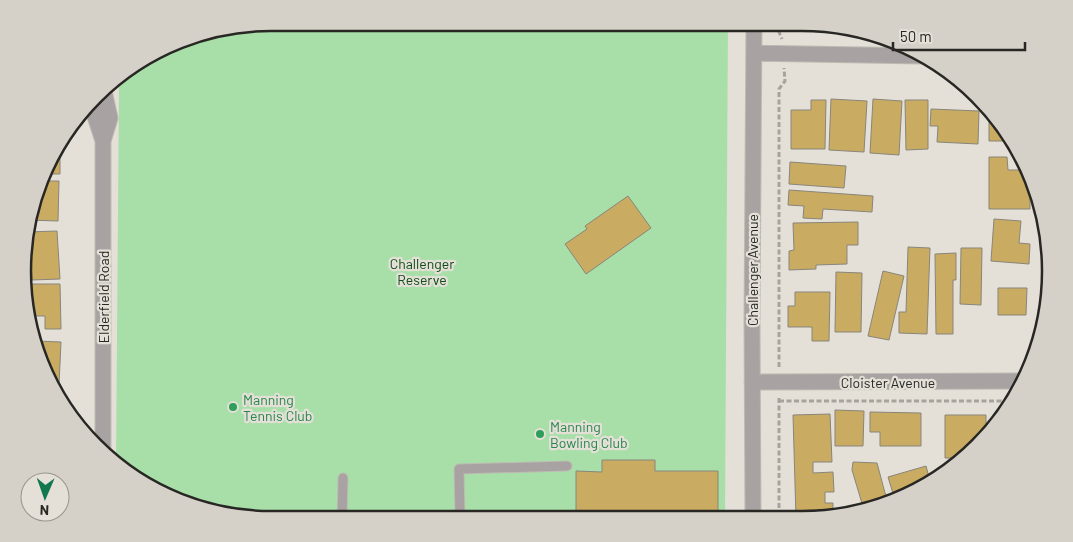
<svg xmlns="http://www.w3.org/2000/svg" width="1073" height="542" viewBox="0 0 1073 542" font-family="Barlow,sans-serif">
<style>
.green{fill:#a8dfa9}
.building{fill:#c9ac61;stroke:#88857c}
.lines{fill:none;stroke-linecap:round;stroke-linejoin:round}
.lane-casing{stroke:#bebbb3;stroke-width:11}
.street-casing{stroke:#bebbb3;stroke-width:17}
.path{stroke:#a6a39c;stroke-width:3;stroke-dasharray:5 2.5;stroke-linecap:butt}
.lane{stroke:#a8a3a2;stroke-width:9}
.street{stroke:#a8a3a2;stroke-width:15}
.leisure-dot{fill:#2e9e5b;stroke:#e4e0d7;stroke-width:2}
.labels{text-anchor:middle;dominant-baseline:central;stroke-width:4.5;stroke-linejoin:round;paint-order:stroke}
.park-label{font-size:14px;fill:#0d4c16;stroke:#e4e0d7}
.street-label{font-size:14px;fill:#282724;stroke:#e4e0d7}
.leisure-label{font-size:14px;fill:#27864d;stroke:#e4e0d7;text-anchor:start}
.rim{fill:none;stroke:#282724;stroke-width:2.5}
</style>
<rect width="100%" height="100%" fill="#e4e0d7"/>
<path class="green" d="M271 23H728L725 518 255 519 161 494 116 461 119 88 116 78 119 74 191 36Z"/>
<path class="building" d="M831 99 867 101 864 152 829 150Z
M873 99 902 101 899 155 870 153Z
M811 100H826L825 149H791V110H811Z
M905 100H928V149L906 150Z
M989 107 1008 141H989Z
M931 109 979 111 978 144 937 142 938 126H930Z
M60 143V174H47Z
M989 157H1007L1008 170H1025L1030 178V209H989Z
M790 162 846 166 844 188 789 184Z
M44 181H59L58 221 28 220Z
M789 190 873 196 872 212 823 209 822 219 803 218 804 206 788 205Z
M628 196 651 228 586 274 565 244 587 229 585 226Z
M994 219 1021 221 1019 243 1030 244 1029 264 991 261Z
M858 222V245H847V264L816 265V269L789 270V251L794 250 793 223Z
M57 231 60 279 32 280 31 260H26L27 232Z
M908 247 930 248 927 334 899 333V312H906Z
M961 248H982L981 305 960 304Z
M956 253V280H953V334H936L935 254Z
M883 271 904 276 889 340 868 336Z
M836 272 862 273 861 332H835Z
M25 284H60L61 329H45V316H28L25 303Z
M998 288H1027L1026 315H998Z
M795 292H830L829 341H812V327H788V306H795Z
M36 341 61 342 59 384H50L48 381Z
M835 410 864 411 863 446H835Z
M870 412 921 413V446H880V432H870Z
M830 414 832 462H813V473L833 472 834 492H825V503H833V517L796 518 793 415Z
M945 415H986V437L963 458H945Z
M602 460H655V471H718V518H576V471L602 472Z
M853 462 877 463 885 493 891 502 882 506 864 510 852 470Z
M926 466 930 481 915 486 916 489 895 500 888 477Z"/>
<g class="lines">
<g class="lane-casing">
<path id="lane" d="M460 518 459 469 567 466
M342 519 343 478"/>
</g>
<g class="street-casing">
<path id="street" d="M754 53 922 56
M91 104 103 141V453
M103 141 110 118 104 91
M752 382 1025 381
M753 518 752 321 754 23"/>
</g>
<path class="path" d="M779 23V32L782 39
M779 367V89L785 81 784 68
M779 398V518
M779 401H1012"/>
<use href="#lane" class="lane"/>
<use href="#street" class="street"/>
</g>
<g class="leisure-dot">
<circle cx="233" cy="407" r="5"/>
<circle cx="540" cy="434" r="5"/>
</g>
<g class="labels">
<g class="park-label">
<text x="422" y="263">Challenger<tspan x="422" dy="16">Reserve</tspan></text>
</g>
<g class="street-label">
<text transform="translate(752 270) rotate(-90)">Challenger Avenue</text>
<text transform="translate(103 297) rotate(-90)">Elderfield Road</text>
<text x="888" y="382">Cloister Avenue</text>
</g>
<g class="leisure-label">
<text x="243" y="399">Manning<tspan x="243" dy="16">Tennis Club</tspan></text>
<text x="550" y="426">Manning<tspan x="550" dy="16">Bowling Club</tspan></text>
</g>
</g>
<path d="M0 0H1073V542H0ZM271 31H802A240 240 0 0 1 1042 271V271A240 240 0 0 1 802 511H271A240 240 0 0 1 31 271V271A240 240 0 0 1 271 31Z" fill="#d5d1c9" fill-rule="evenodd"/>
<path class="rim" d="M271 31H802A240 240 0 0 1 1042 271V271A240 240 0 0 1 802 511H271A240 240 0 0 1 31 271V271A240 240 0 0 1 271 31Z"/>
<g transform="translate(45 497) rotate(182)"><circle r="24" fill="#e4e0d7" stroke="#99968f"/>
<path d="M0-4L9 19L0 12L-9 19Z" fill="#11774f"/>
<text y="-8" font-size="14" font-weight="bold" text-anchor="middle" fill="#282724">N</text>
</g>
<path d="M893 42v8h132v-8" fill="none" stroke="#282724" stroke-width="2.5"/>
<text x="900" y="42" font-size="15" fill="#282724" stroke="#e4e0d7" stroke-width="4" paint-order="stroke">50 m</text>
</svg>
